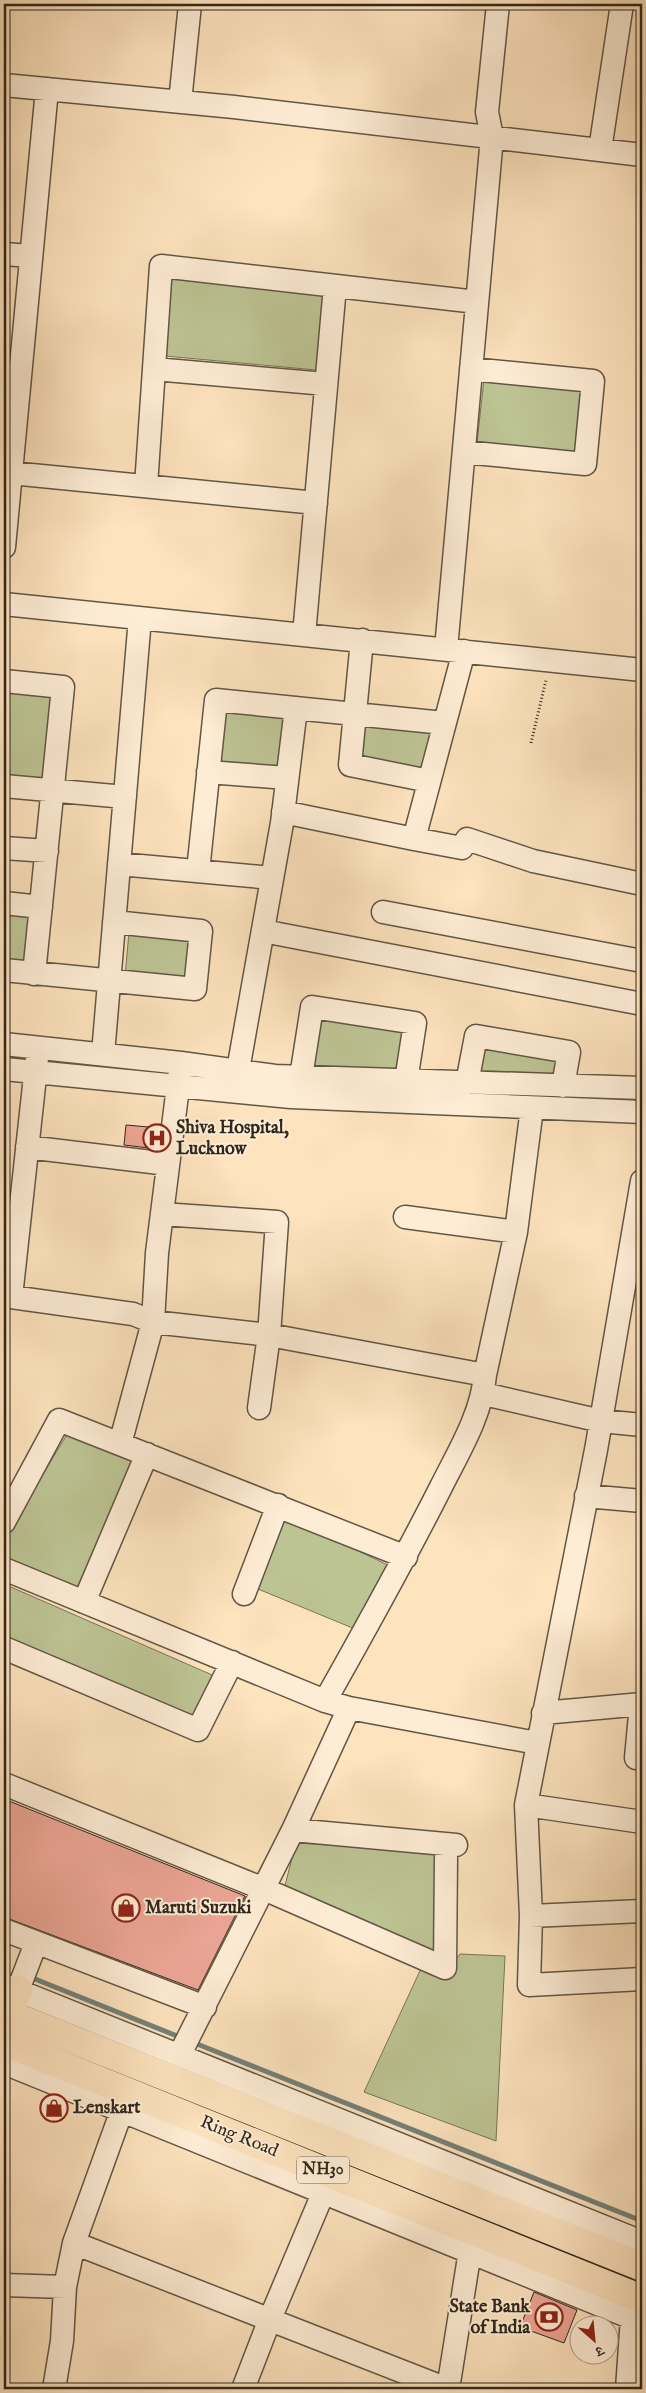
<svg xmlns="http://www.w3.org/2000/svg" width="646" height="2393" viewBox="0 0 646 2393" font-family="'IM FELL English','Noto Serif Devanagari',serif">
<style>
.green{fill:#bdc494;stroke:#767658}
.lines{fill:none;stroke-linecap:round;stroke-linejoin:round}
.stream{stroke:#738179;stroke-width:5}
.building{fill:#eca595;stroke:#2e271d}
.minor-casing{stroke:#625645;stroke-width:25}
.highway-casing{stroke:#2e271d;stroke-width:30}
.path{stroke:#2e271d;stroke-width:3;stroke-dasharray:1 2.5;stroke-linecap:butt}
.minor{stroke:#feedd5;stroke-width:22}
.highway{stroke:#fde3be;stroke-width:28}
.labels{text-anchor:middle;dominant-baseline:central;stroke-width:4;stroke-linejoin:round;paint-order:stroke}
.shield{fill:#feedd5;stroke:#6c6254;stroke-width:1}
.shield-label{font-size:16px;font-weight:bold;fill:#2e271d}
.poi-label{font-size:18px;font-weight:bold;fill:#2e271d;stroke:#feedd5;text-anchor:start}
.street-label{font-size:18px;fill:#2e271d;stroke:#feedd5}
</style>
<rect width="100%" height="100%" fill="#fde3be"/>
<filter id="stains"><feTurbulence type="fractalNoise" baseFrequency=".004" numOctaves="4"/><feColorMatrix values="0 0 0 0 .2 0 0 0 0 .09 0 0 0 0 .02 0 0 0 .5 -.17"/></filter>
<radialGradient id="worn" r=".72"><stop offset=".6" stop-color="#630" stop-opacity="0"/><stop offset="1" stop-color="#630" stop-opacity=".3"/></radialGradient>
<path class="green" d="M172 277 324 291 316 370 165 356Z
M484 379 582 388 575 452 477 443Z
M5 688 54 692 46 780 4 777Z
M221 709 287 715 282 773 216 767Z
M361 719 436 728 425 776 355 761Z
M4 911 29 914 25 962 4 961Z
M129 932 192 937 189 981 125 976Z
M317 1016 406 1030 398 1069 311 1066Z
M482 1046 557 1059 554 1074 477 1070Z
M69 1431 135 1461 78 1587 4 1561V1539Z
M283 1515 392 1567 355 1629 258 1589Z
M4 1584 219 1678 198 1719 4 1641Z
M296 1843 442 1852 440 1957 283 1893Z
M460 1954 505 1956 496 2141 364 2092 424 1962 448 1970Z"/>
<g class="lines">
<path class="stream" d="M30 1977 182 2038
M192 2042 642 2221"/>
</g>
<path class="building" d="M126 1125 160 1128 157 1149 124 1145Z
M4 1799 245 1896 198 1990 4 1917Z
M534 2292 577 2310 564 2343 520 2327Z"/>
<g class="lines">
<g class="minor-casing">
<path id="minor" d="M4 85 234 107 642 155
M180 102 190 4
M600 150 622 4
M4 254 31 256
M154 369 326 384
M464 452 585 464 593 381 471 369
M11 473 316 503
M146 486 161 266 477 302
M4 547 47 89
M4 604 642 670
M304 635 335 286
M362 640 350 765 429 781
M446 649 492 137 487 112 498 4
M4 681 63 687 34 974
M208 772 287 778
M4 786 125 797
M283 812 414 839 464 651
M414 839 462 848 467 839 533 861 642 884
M4 848 47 851
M119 864 272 878
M198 871 216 700 444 723
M4 903 41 907
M383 912 642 961
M263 931 642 1004
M4 970 195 989 201 931 114 922
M4 1044 181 1063 275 1076 642 1088
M103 1054 140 618
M4 1069 291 1097 642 1112
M238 1070 282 823 296 708
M301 1077 312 1007 415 1023 406 1081
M467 1083 476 1036 569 1052 563 1086
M27 1147 168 1164
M642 1181 596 1450 526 1805 531 1916 529 1985 642 1979
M162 1214 277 1222 269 1335 259 1408
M405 1217 516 1232
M4 1296 133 1314 153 1322 269 1335 485 1375
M11 1297 37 1058
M484 1394 601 1421 642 1425
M120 1444 153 1322 157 1253 180 1071
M586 1496 642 1501
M4 1522 59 1420 406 1557
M4 1569 325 1701 349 1708 537 1743
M244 1594 278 1505
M84 1602 147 1454
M4 1648 198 1730 232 1662
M325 1701C365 1630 404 1560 441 1487 458 1453 482 1414 485 1375L516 1232 532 1108
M543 1713 642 1704
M636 1758 641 1704
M4 1784 264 1889 445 1968 446 1858
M526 1805 642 1822
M293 1830 456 1845
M531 1916 642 1911
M4 1930 205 2007
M4 1985 642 2242
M18 1990 36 1943
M179 2056 293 1830 349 1708
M4 2063 642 2322
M74 2243 447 2389
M4 2285 65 2287
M54 2389 62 2341 65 2287 74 2243 122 2110
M243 2389 270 2319 324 2191
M448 2389 470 2251
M627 2389 632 2318"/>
</g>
<g class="highway-casing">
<path id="highway" d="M4 2012 642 2267
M8 2014 18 1990
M4 2042 642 2299"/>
</g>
<path class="path" d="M531 743 546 680"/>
<use href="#minor" class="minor"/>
<use href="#highway" class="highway"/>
</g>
<defs>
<g id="hospital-ring" transform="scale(1.4375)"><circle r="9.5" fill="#feedd5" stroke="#8f2418" stroke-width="1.5"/><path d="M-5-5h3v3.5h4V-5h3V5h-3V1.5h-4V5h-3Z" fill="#8f2418"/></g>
<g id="shop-ring" transform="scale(1.4375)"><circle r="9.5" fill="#feedd5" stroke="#8f2418" stroke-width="1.5"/><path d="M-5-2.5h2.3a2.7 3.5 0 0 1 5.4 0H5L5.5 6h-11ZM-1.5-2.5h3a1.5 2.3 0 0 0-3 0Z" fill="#8f2418"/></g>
<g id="bank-ring" transform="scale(1.4375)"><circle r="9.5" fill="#feedd5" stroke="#8f2418" stroke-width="1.5"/><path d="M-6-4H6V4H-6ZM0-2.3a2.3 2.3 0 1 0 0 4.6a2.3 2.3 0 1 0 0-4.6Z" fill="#8f2418"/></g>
</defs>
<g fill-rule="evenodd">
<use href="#hospital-ring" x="157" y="1138"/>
<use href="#shop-ring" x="126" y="1908"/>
<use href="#shop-ring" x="54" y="2108"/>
<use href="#bank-ring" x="549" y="2317"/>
</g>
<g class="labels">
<rect class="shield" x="297" y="2156.5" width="52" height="27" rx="4"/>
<g class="shield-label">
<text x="323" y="2170">NH30</text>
</g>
<g class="poi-label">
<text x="176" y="1128">Shiva Hospital,<tspan x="176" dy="21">Lucknow</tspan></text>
<text x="145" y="1908">Maruti Suzuki</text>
<text x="73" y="2108">Lenskart</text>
<text x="530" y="2307" text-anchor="end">State Bank<tspan x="530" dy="21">of India</tspan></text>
</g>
<g class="street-label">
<text transform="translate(239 2137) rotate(22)">Ring Road</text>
</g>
</g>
<rect width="646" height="2393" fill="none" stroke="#fde3be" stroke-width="20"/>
<rect x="5" y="5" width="636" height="2383" fill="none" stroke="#2e271d" stroke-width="2.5"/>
<rect x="10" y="10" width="626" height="2373" fill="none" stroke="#2e271d"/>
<g transform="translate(594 2340) rotate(153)"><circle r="24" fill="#feedd5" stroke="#ab9e8b"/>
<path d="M0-4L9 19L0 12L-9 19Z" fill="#8f2418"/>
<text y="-8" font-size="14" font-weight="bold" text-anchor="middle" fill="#2e271d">उ</text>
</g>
<rect width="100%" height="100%" filter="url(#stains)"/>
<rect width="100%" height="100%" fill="url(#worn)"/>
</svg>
